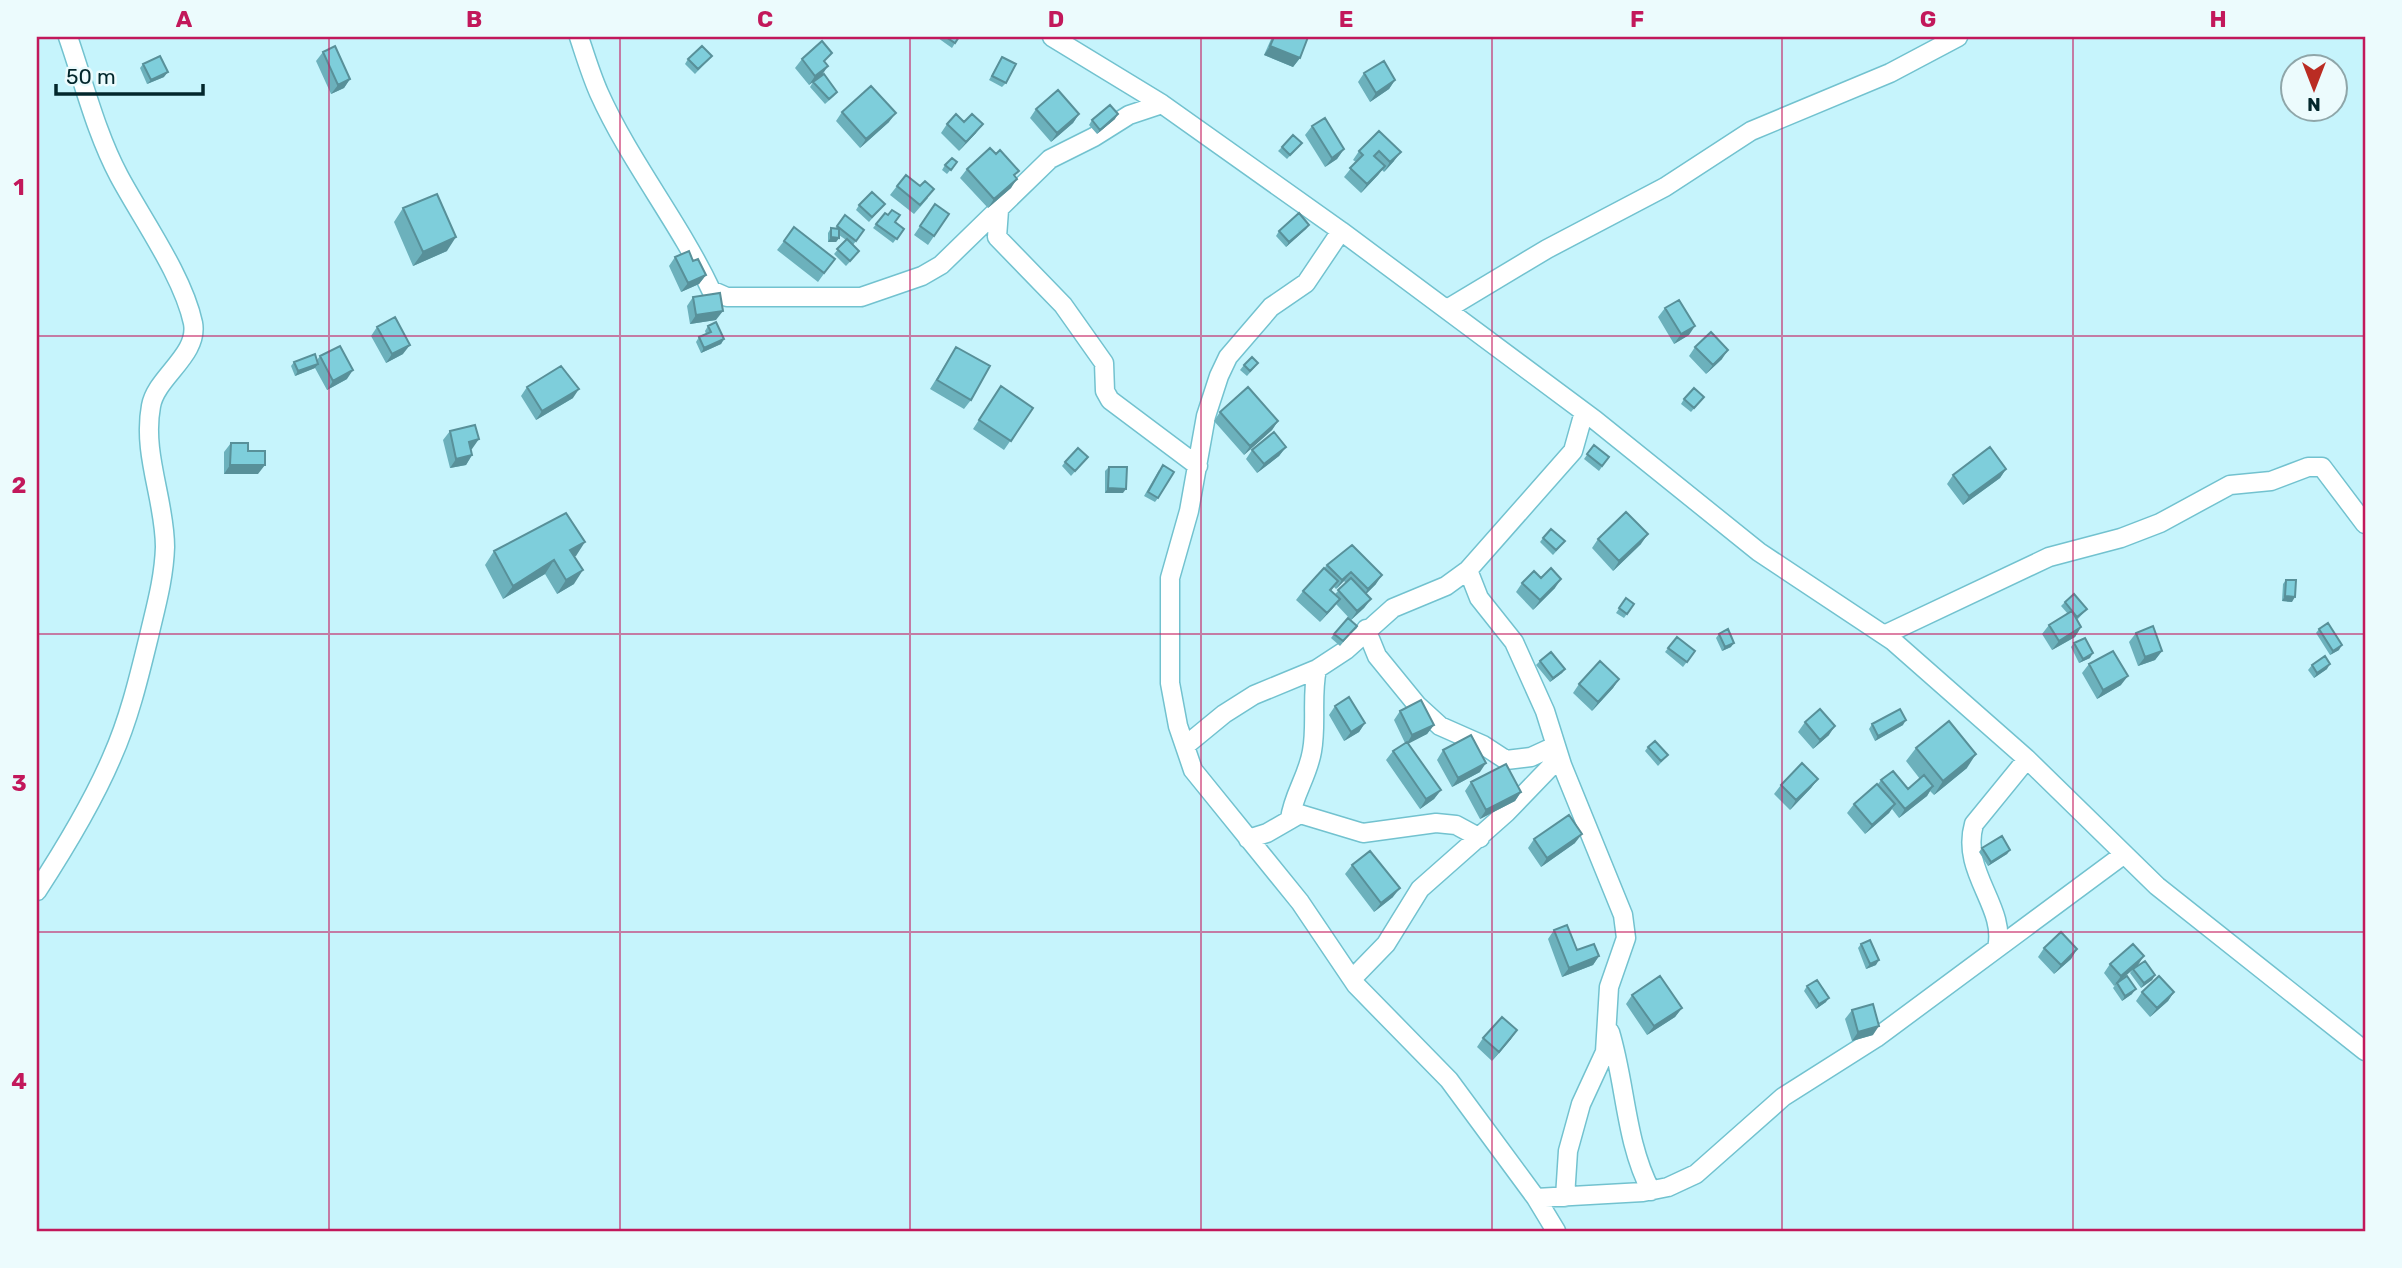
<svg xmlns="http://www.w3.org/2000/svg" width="2402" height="1268" viewBox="0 0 2402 1268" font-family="Rubik,sans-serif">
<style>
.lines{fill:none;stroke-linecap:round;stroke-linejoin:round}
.minor-casing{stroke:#72c2cf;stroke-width:21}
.minor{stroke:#fff;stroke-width:18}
.wall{fill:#6cb1bc;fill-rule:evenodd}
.shaded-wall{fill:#589099}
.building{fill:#7ecedb;stroke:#589099;stroke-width:2}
.grid{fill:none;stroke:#c2185b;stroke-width:2;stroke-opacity:0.55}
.neatline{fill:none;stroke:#c2185b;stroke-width:2.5}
.grid-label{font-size:23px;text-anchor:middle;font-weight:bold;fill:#c2185b}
</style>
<rect width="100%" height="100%" fill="#c6f4fc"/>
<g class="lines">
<g class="minor-casing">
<path id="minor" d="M579 37C585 55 591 75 599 93 630 162 679 222 711 290L727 297H861L922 276 941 265 1050 159 1094 137 1129 115 1162 104
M1052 37 1162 104 1341 231 1595 420 1759 552 1893 641 2027 759 2157 886 2365 1051
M999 210 997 237 1063 305 1104 363 1105 391 1110 400 1198 466
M1341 231 1306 283 1271 307 1228 357 1219 376 1206 416 1189 511 1170 578V683L1178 726 1193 770 1300 902 1356 985 1449 1080 1536 1198 1556 1231
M1447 309 1547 249 1665 187 1751 131 1890 73 1958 37
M1468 570 1479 598 1514 642 1545 711 1562 765 1623 915 1626 938 1609 987 1605 1052 1581 1104 1568 1151 1565 1197
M1366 629 1377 656 1417 705 1440 726 1483 745 1506 760 1531 757 1555 746
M1884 635 2049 557 2121 538 2160 523 2230 485 2271 481 2308 467H2322L2365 524
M1185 746 1224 714 1254 695 1317 669 1346 650 1393 608 1446 586 1468 570 1573 451 1584 412
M1290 819C1293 795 1308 776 1312 751 1317 724 1311 696 1317 669
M1248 839 1267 833 1300 814 1363 833 1436 823 1456 825 1480 838
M37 891C65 848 92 804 112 757 129 719 139 677 149 636 156 606 164 578 165 547 165 500 142 454 151 406 156 377 199 355 193 323 183 276 142 219 119 176 96 133 84 83 68 37
M1997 948C2007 907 1960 872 1974 824L2027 759
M1352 979 1386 944 1420 889 1506 813 1559 758
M1610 1032C1626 1085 1625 1141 1651 1191
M1536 1198 1643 1192 1668 1187 1696 1174 1783 1097 1876 1038 2123 855"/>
</g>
<use href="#minor" class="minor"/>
</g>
<path class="wall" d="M939 37H959L952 48 938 38Z
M1272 37H1308L1300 58 1293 67 1264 55Z
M323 52 350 79 344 88 331 94 316 61Z
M712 56 695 74 685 64 688 59Z
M1002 57 1006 83 1002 87 989 80Z
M802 59 825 62 822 75 837 92 834 96 825 104 810 87 813 82 820 77 809 85 795 68Z
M143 64 164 77 147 84 140 68Z
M1364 73 1395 80 1389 89 1370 102 1358 82Z
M1036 109 1079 114 1073 123 1051 142 1030 118Z
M842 112 889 122 860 148 836 121Z
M1115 119 1097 134 1089 125 1092 120Z
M947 124 976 133 959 151 941 133Z
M1312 126 1344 149 1337 159 1325 167 1305 135Z
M1379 131 1394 161 1384 172 1382 170 1378 175 1361 193 1344 177 1356 162 1353 160 1359 151Z
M1282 147H1298L1287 159 1278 151Z
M957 162 947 174 942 170 945 165Z
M967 169 1015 176 1011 188 988 208 960 178Z
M897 186H920L928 198 914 214 890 195Z
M885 204 869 222 856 210 859 205Z
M935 204 949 214 928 245 914 235Z
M403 208 447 251 413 266 394 222Z
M885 213 904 229 893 243 873 228Z
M845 215 864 230 853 245 856 255 846 266 834 254 846 240 839 235V238L836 242H828V233L831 228 835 229Z
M1309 225 1306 229 1286 247 1276 236 1279 231Z
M784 241 828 268 818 282 777 250Z
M675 257 693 261 706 275 699 284 681 292 669 266Z
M693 297 716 320 690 324 687 306Z
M1665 308 1689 335 1674 344 1658 317Z
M708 326 724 339 721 344 701 353 696 342 699 337 706 334 705 331Z
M377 327 403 354 386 363 371 336Z
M956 347 971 400 964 409 930 389Z
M1695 347 1722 359 1706 374 1689 356Z
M320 356 347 379 327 390 315 368 295 376 291 366 294 362 317 360Z
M1244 365 1255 367 1247 376 1240 370Z
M1001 386 1033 408 1004 450 973 429Z
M527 387 573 398 536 420 521 396Z
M1704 397 1691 412 1681 404 1684 399Z
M1220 412 1278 421 1272 430 1244 455 1214 421Z
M450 431 472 449H471L472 455 466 465 450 468 443 440Z
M231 443 248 451 258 474H224V452Z
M1594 445 1609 457 1599 471 1584 459Z
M1286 447 1279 456 1257 473 1246 459 1252 450Z
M1088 457 1071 476 1062 466 1065 462Z
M1109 467 1123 493H1105V471Z
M2006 469 2000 478 1963 505 1947 484 1953 475Z
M1159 470 1158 498 1155 502 1144 496Z
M1543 538 1561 546 1553 555 1540 542Z
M1598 539 1641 544 1613 571 1592 548Z
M1352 545 1376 584 1366 594 1371 599 1364 608 1351 620 1336 604 1320 622 1296 600 1303 591 1327 565ZM1344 581 1346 583 1335 594 1331 591 1334 587 1336 589Z
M494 551 576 556H575L574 584 557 594 545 574 503 599 485 565Z
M1541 578 1555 588 1533 610 1516 592 1522 583Z
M2286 580 2292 602 2282 601 2283 584Z
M1626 598 1634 604 1624 618 1616 613Z
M2065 602 2087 609 2077 620 2081 627 2075 637 2052 650 2042 634 2049 625 2068 614 2061 606Z
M1357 626 1340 646 1331 638 1334 634Z
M2319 629 2339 650 2330 655 2316 633Z
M2136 633 2162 651 2155 660 2138 666 2129 642Z
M1719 634 1731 647 1722 651 1716 638Z
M1677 637 1695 651 1683 667 1665 652Z
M2074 643 2090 658 2079 663 2071 647Z
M1540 661 1565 669 1562 673 1550 682 1536 665Z
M2089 664 2121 685 2097 699 2082 673Z
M2312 665 2327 669 2314 678 2308 670Z
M1619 679 1613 688 1592 711 1573 693 1579 684Z
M1335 706 1365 723 1359 732 1344 741 1329 715Z
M1400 711 1434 725 1427 734 1408 743 1441 790 1434 799 1420 809 1386 760 1393 751 1405 743 1394 720Z
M1805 722 1829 735 1813 749 1798 732Z
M1872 724 1903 725 1875 741 1869 729Z
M1648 747 1668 755 1658 766 1645 751Z
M1916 748 1967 768 1934 795 1930 791 1927 796 1899 818 1892 809 1889 813 1865 834 1847 813 1854 804 1878 784 1881 780 1908 789 1920 779 1906 761Z
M1443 750 1480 772 1452 787 1437 760Z
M1818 779 1811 788 1790 810 1774 794 1781 785Z
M1471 782 1521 792 1515 801 1480 819 1465 791Z
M1534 839 1575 843 1541 867 1528 848Z
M1982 848 2010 850 2007 854 1988 866 1979 852Z
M1352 865 1393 897 1374 912 1345 874Z
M1554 930 1577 950 1599 956 1593 965 1562 977 1548 939Z
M1861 944 1876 965 1866 969 1858 948Z
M2044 948 2077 949 2071 959 2054 974 2038 957Z
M2110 964 2138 965 2118 982 2132 994 2122 1001 2113 988 2116 984 2114 986 2104 973Z
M2133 969 2155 975 2152 980 2141 988 2130 973Z
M1807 986 1826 1002 1816 1009 1804 991Z
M2142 992H2174L2168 1001 2150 1017 2136 1001Z
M1632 995 1682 1008 1675 1017 1647 1035 1626 1004Z
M1852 1010 1873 1035 1852 1041 1845 1019Z
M1483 1038 1511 1039 1492 1061 1477 1047Z"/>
<path class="shaded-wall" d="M1270 46 1300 58 1293 67 1264 55Z
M828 66 822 75 809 85 815 76Z
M168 72 164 77 147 84 151 80Z
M350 79 344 88 331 94 338 85Z
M1395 80 1389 89 1370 102 1376 93Z
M896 113 889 122 860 148 866 139Z
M1079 114 1073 123 1051 142 1057 133Z
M1118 114 1115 119 1097 134 1100 130Z
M983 124 976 133 959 151 966 142Z
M1344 149 1337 159 1325 167 1332 158Z
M1401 152 1394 161 1384 172 1390 162Z
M1385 166 1378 175 1361 193 1367 184Z
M1017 179 1011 188 988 208 994 199Z
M1309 225 1306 229 1286 247 1289 242Z
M456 237 447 251 413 266 423 252Z
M831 237 839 238 836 242H828Z
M706 275 699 284 681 292 688 283Z
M723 311 716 320 690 324 696 315Z
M1695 326 1689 335 1674 344 1681 334Z
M724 339 721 344 701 353 704 348Z
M410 345 403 354 386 363 392 354Z
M1728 350 1722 359 1706 374 1713 365Z
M318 364 315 368 295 376 298 371Z
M353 370 347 379 327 390 333 381Z
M579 389 573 398 536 420 542 411Z
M1278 421 1272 430 1244 455 1250 446Z
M479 439 472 449 463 451 469 442Z
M1286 447 1279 456 1257 473 1264 464Z
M472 455 466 465 450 468 456 459Z
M230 465H265L258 474H224Z
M2006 469 2000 478 1963 505 1969 496Z
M1108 488 1126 489 1123 493H1105Z
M1648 534 1641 544 1613 571 1619 561Z
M585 542 576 556 561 563 570 550Z
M554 560 545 574 503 599 513 586Z
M583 570 574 584 557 594 566 580Z
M1351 572 1344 581 1336 589 1342 580Z
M1382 575 1376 584 1362 598 1368 589Z
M1561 579 1555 588 1533 610 1540 600Z
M2285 596 2295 597 2292 602 2282 601Z
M1340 599 1333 608 1320 622 1327 613Z
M1371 599 1364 608 1351 620 1357 611Z
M2081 627 2075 637 2052 650 2059 641Z
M1734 643 1731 647 1722 651 1725 647Z
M2342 645 2339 650 2330 655 2333 651Z
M2162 651 2155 660 2138 666 2145 657Z
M2093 653 2090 658 2079 663 2083 659Z
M2330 664 2327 669 2314 678 2317 673Z
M1565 669 1562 673 1550 682 1553 678Z
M2128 676 2121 685 2097 699 2103 690Z
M1619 679 1613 688 1592 711 1598 702Z
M1906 720 1903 725 1875 741 1878 736Z
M1365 723 1359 732 1344 741 1351 732Z
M1434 725 1427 734 1406 745 1412 735Z
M1835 726 1829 735 1813 749 1820 740Z
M1976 754 1967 768 1934 795 1943 781Z
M1486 763 1480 772 1452 787 1458 778Z
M1818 779 1811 788 1790 810 1796 800Z
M1933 786 1927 796 1899 818 1905 809Z
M1441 790 1434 799 1420 809 1426 799Z
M1521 792 1515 801 1480 819 1486 810Z
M1895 804 1889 813 1865 834 1872 825Z
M1582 834 1575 843 1541 867 1547 858Z
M2010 850 2007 854 1988 866 1991 862Z
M1400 888 1393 897 1374 912 1381 903Z
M2077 949 2071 959 2054 974 2061 965Z
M1599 956 1593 965 1562 977 1569 968Z
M2144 956 2138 965 2114 986 2121 976Z
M1879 960 1876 965 1866 969 1870 964Z
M2155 975 2152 980 2141 988 2144 983Z
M2136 989 2132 994 2122 1001 2125 996Z
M2174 992 2168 1001 2150 1017 2157 1008Z
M1829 998 1826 1002 1816 1009 1819 1004Z
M1682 1008 1675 1017 1647 1035 1654 1026Z
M1879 1026 1873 1035 1852 1041 1858 1032Z
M1517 1030 1511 1039 1492 1061 1499 1052Z"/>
<path class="building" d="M946 37H959L955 43Z
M1274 37H1308L1300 58 1270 46Z
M822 41 832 53 824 61 828 66 815 76 802 59Z
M335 46 350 79 338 85 323 52Z
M702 46 712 56 698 69 688 59Z
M160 56 168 72 151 80 143 64Z
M1002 57 1016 64 1006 83 992 76Z
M1384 61 1395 80 1376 93 1364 73Z
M824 74 837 92 829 99 813 82Z
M871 86 896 113 866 139 842 112Z
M1058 90 1079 114 1057 133 1036 109Z
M1110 105 1118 114 1100 130 1092 120Z
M956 114 964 122 972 114 983 124 966 142 947 124Z
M1325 118 1344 149 1332 158 1312 126Z
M1379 131 1401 152 1390 162 1379 151 1374 156 1385 166 1367 184 1350 168 1363 155 1359 151Z
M1293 135 1302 143 1290 155 1282 147Z
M990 148 996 154 1000 150 1019 171 1014 175 1017 179 994 199 967 169Z
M952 158 957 162 951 170 945 165Z
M906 175 920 186 925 181 934 189 920 205 897 186Z
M872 192 885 204 872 217 859 205Z
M437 194 456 237 423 252 403 208Z
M935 204 949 214 934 236 920 226Z
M892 210 900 215 895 222 904 229 897 239 876 224 885 213 888 215Z
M1299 213 1309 225 1289 242 1279 231Z
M845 215 864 230 856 241 837 226Z
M794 227 835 259 824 273 784 241Z
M831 228 839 229V238L831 237Z
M847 239 859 251 850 261 837 249Z
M689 251 693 261 698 259 706 275 688 283 675 257Z
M720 293 723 311 696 315 693 297Z
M1679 300 1695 326 1681 334 1665 308Z
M395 317 410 345 392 354 377 327Z
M716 322 724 339 704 348 699 337 711 332 708 326Z
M1711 332 1728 350 1713 365 1695 347Z
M340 346 353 370 333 381 320 356Z
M956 347 990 366 971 400 937 380Z
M315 354 318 364 298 371 294 362Z
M1252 357 1258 363 1250 371 1244 365Z
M561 366 579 389 542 411 527 387Z
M1001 386 1033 408 1011 441 979 420Z
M1248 387 1278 421 1250 446 1220 412Z
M1694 388 1704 397 1694 408 1684 399Z
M475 425 479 439 469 442 472 455 456 459 450 431Z
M1274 432 1286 447 1264 464 1252 450Z
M231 443H248V451H265V465H230Z
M1594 445 1609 457 1602 466 1587 454Z
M1990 447 2006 469 1969 496 1953 475Z
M1078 448 1088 457 1075 471 1065 462Z
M1163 465 1174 472 1158 498 1148 492Z
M1109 467H1127L1126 489 1108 488Z
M1626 512 1648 534 1619 561 1598 539Z
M566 513 585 542 570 550 583 570 566 580 554 560 513 586 494 551Z
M1551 529 1565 541 1556 550 1543 538Z
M1352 545 1382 575 1368 589 1351 572 1342 580 1327 565Z
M1324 568 1338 581 1330 590 1340 599 1327 613 1303 591Z
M1551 568 1561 579 1540 600 1522 583 1534 571 1541 578Z
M1351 578 1371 599 1357 611 1338 590Z
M2286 580H2296L2295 597 2285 596Z
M2074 594 2087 609 2077 617 2065 602Z
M1626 598 1634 604 1627 614 1619 608Z
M2072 611 2081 627 2059 641 2049 625Z
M1348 618 1357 626 1343 641 1334 634Z
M2328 623 2342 645 2333 651 2319 629Z
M2153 626 2162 651 2145 657 2136 633Z
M1728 629 1734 643 1725 647 1719 634Z
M1677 637 1695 651 1687 662 1668 648Z
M2085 638 2093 653 2083 659 2074 643Z
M2113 651 2128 676 2103 690 2089 664Z
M1551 652 1565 669 1553 678 1540 661Z
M2325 656 2330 664 2317 673 2312 665Z
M1600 661 1619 679 1598 702 1579 684Z
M1349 697 1365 723 1351 732 1335 706Z
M1421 700 1434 725 1412 735 1400 711Z
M1820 709 1835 726 1820 740 1805 722Z
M1900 709 1906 720 1878 736 1872 724Z
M1949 721 1976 754 1943 781 1916 748Z
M1471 735 1486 763 1458 778 1443 750Z
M1655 741 1668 755 1661 761 1648 747Z
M1407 742 1441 790 1426 799 1393 751Z
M1802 763 1818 779 1796 800 1781 785Z
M1506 764 1521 792 1486 810 1471 782Z
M1893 771 1908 789 1924 775 1933 786 1905 809 1881 780Z
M1877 784 1895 804 1872 825 1854 804Z
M1569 815 1582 834 1547 858 1534 839Z
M2002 836 2010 850 1991 862 1982 848Z
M1370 851 1400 888 1381 903 1352 865Z
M1567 925 1577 950 1594 944 1599 956 1569 968 1554 930Z
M2061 932 2077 949 2061 965 2044 948Z
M1870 940 1879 960 1870 964 1861 944Z
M2133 944 2144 956 2121 976 2110 964Z
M2145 961 2155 975 2144 983 2133 969Z
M1660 976 1682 1008 1654 1026 1632 995Z
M2127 976 2136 989 2125 996 2117 983Z
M2159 976 2174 992 2157 1008 2142 992Z
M1817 980 1829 998 1819 1004 1807 986Z
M1873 1004 1879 1026 1858 1032 1852 1010Z
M1502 1017 1517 1030 1499 1052 1483 1038Z"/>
<path class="grid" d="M329 37V1231M620 37V1231M910 37V1231M1201 37V1231M1492 37V1231M1782 37V1231M2073 37V1231M37 336H2365M37 634H2365M37 932H2365"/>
<rect width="2402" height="1268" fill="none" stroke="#ecfbfd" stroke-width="77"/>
<g transform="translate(2314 88) rotate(180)"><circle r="33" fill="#ecfbfd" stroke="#8fa6a9" stroke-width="2"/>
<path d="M0-5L12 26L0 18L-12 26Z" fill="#ba2c23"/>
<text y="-10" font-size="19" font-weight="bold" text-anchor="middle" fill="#03272c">N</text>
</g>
<path d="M56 84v10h147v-10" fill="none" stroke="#03272c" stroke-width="3.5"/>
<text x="66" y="84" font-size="21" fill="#03272c" stroke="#ecfbfd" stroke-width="5" paint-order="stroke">50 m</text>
<rect x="38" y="38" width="2326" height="1192" class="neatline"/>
<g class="grid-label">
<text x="184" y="27">A</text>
<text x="474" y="27">B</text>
<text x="765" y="27">C</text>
<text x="1056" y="27">D</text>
<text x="1346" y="27">E</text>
<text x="1637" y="27">F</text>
<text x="1928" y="27">G</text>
<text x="2218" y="27">H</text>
<text x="19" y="195">1</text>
<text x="19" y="493">2</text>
<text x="19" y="791">3</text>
<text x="19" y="1089">4</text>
</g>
</svg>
